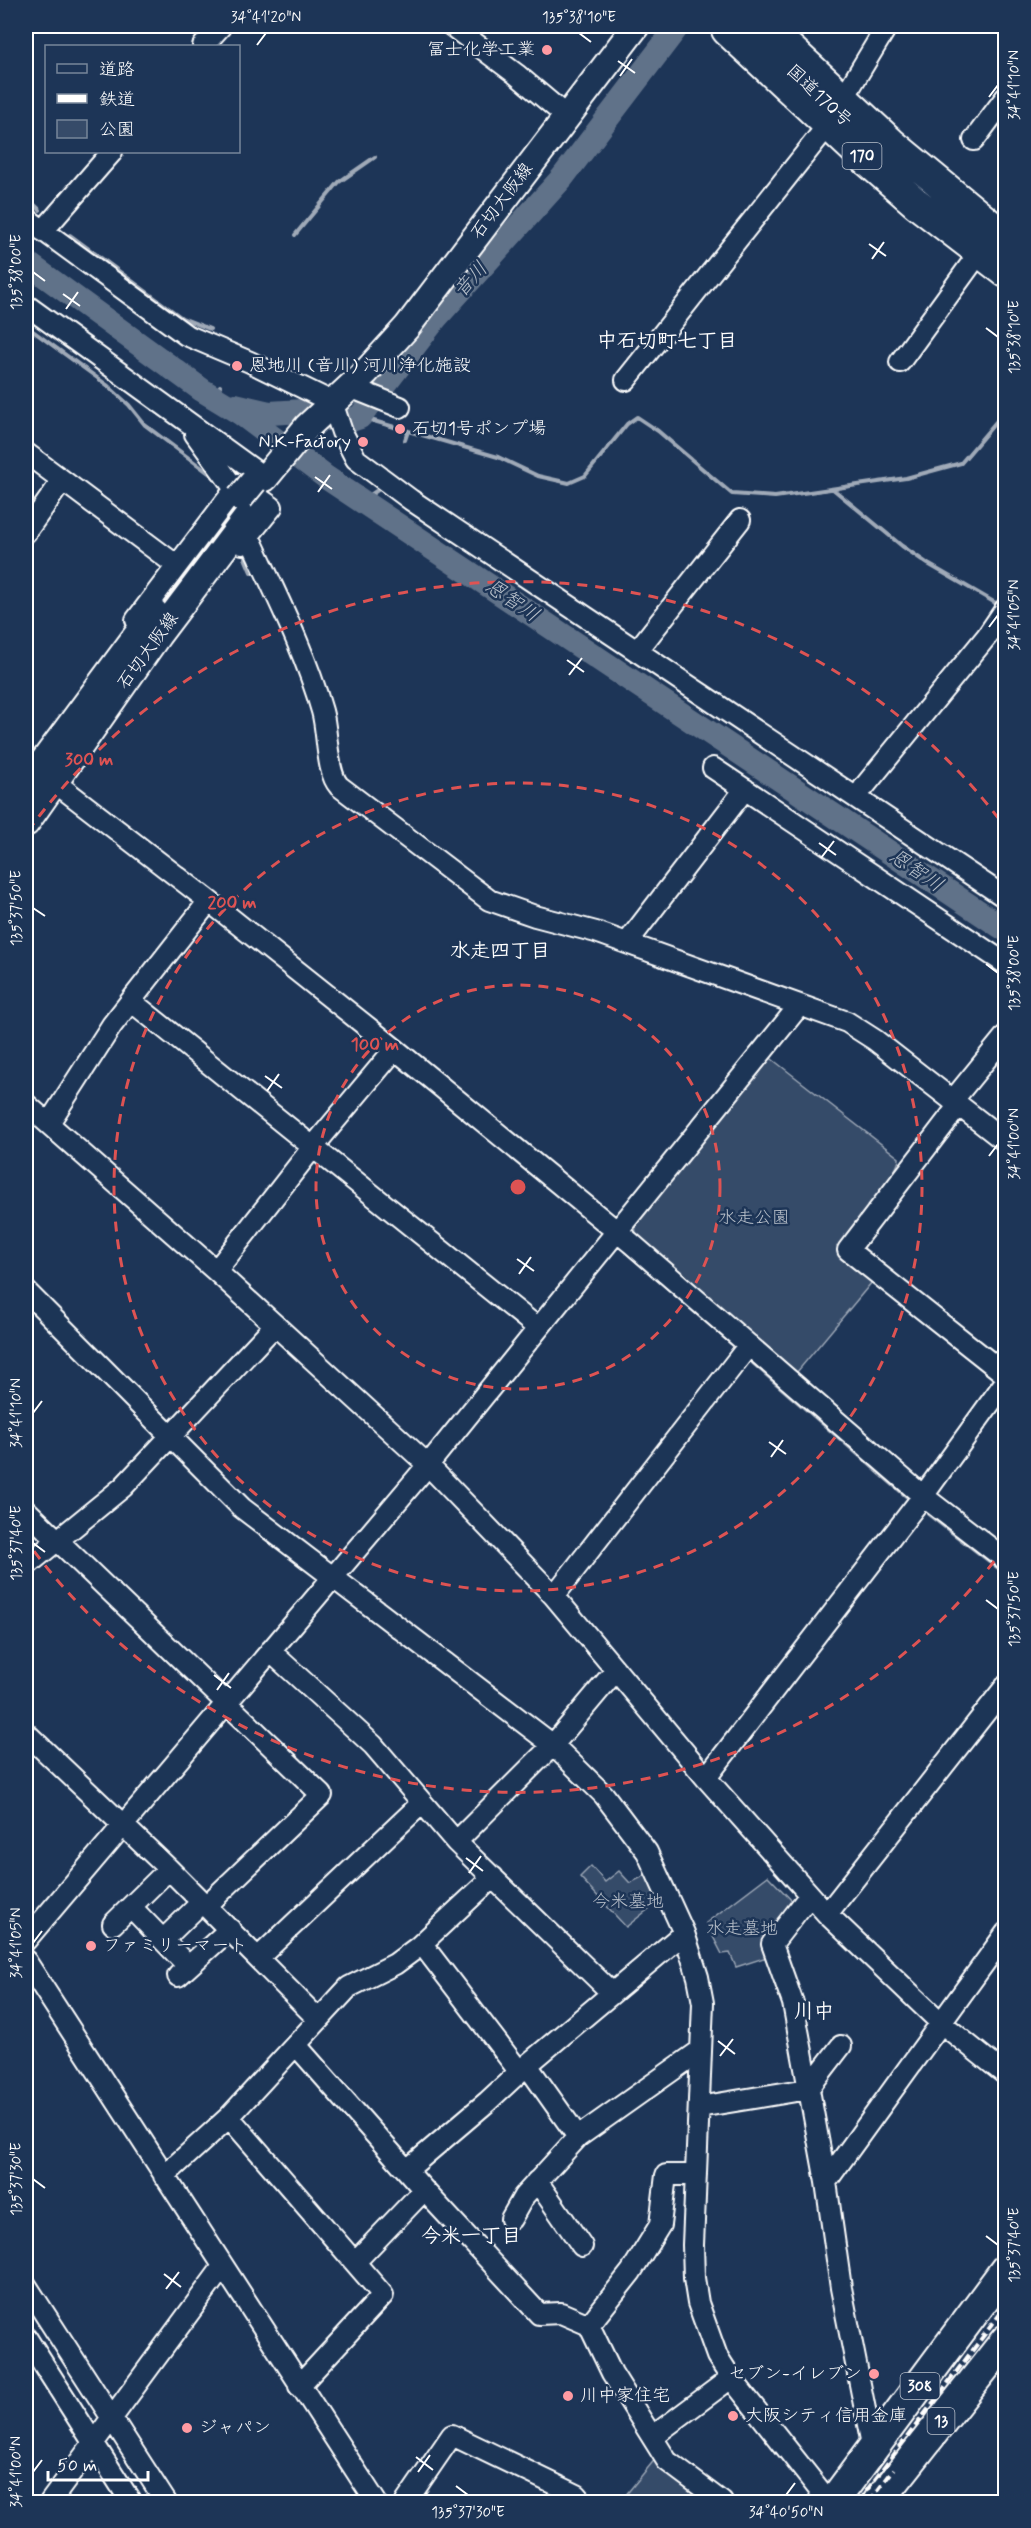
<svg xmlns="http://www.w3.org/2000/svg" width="1031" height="2528" viewBox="0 0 1031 2528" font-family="Mynerve,'Klee One',sans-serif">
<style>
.green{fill:#364b69;stroke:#9aa5b4;stroke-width:1.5}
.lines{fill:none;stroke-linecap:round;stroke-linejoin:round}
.stream{stroke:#a0aab8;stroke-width:4}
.river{stroke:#617289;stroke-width:24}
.minor-casing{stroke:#fff;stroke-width:24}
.major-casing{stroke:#fff;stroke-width:30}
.highway-casing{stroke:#fff;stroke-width:34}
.minor{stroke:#1d3557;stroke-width:20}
.major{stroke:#1d3557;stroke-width:26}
.highway{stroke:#1d3557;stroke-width:30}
.rail{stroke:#fff;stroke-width:4;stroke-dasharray:9 4.5;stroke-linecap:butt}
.major-bridge-casing{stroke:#fff;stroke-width:30;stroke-linecap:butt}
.major-bridge{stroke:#1d3557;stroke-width:26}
.ticks{fill:none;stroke:#fff;stroke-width:2}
.ring{fill:none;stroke:#de5353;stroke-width:3;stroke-dasharray:10 8}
.poi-dot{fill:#ff9aa2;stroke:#1d3557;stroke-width:2}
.labels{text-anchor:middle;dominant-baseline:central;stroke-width:5;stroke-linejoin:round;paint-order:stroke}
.shield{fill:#1d3557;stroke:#bbc2cd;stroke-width:1.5}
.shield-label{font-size:16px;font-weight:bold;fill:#fff}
.poi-label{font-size:18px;fill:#fff;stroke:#1d3557;text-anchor:start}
.street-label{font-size:18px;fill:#fff;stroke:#1d3557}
.park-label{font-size:18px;fill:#b9c0ca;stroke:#1d3557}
.water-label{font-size:20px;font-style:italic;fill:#b8c0ca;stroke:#1d3557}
.neighbourhood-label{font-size:20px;font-weight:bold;fill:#fff;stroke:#1d3557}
.centre{fill:#de5353;stroke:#1d3557;stroke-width:3}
.ring-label{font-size:18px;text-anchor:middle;font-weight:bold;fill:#de5353;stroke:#1d3557;stroke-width:5;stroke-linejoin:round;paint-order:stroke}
.neatline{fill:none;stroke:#fff;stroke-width:2}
.ticks-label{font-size:15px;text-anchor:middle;fill:#fff}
</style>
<rect width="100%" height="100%" fill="#1d3557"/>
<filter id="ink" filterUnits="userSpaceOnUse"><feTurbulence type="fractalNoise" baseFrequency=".0167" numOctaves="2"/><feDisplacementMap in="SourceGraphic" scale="12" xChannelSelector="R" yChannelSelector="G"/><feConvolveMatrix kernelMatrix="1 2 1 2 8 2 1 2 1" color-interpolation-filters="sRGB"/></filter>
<g filter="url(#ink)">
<path class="green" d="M768 1056 899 1158C900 1172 854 1225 843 1239L837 1251 840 1256 872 1282 797 1372 792 1371 636 1235 635 1222Z
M591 1866 605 1882 619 1871 630 1883 648 1874 660 1900 626 1927 580 1877Z
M768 1876 795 1904 770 1956 736 1967 730 1953 722 1954 706 1923Z
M656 2458 715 2502H620Z"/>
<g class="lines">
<path class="stream" d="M26 197 40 210
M70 235 182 318 210 329
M295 235 339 182 375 157
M26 326 107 385 129 405 145 425 218 480
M213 398 220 386
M357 408 368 407
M360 417 498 457 538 476 569 483 585 476 627 424 637 417 658 431 732 494 775 497 906 478 961 463 1006 410
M405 440 408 431
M833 489 902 546 928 564 999 605
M357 498 369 496 382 487
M245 558 251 572
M625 1251 731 1343
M753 1363 906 1496
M928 1514 1006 1574"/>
<path class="river" d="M26 262 202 390 240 413 327 478 1006 930
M235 405 269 413 303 411 337 421 345 422 360 417 436 318 562 178 678 26"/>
<g class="minor-casing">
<path id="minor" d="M452 26 516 74 566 116
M203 46 221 26
M849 89 887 26
M974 140 1006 97
M26 218 186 335 250 362 332 402 342 432 356 459 411 500 1006 898
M43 231 112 152
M26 305 265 478
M900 362 979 253
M626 380 828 125
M350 387 400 407
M195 434 234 488
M26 453 176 565
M26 532 62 481
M249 536C275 593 305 651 322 711 328 731 326 772 339 786L489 900 535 916 596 932 847 1022 875 1040 1006 1142
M136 620 239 484 272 507 242 544
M637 651 740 520
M26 760 209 901 395 1049 631 1243 923 1496 1006 1560
M713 768 1006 964
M864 787 987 636 1006 608
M627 943 745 789
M131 1001 538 1328
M953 1100 1006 1035
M26 1104 216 1271 428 1465 554 1596 706 1778 827 1914 940 2022 1006 2075
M959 1105 848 1250 1006 1375
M49 1123 112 1025 209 901
M216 1271 313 1147 395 1049
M26 1291 242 1508 553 1745 604 1795 647 1852 684 1933 698 1977 703 2003 693 2245 694 2278 698 2303 717 2356 731 2378 829 2502
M26 1510 322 1795 206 1906
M26 1566 123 1487 275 1325
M554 1596 749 1345
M270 1651 373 1745 456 1842
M26 1733 169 1869 318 2019
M706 1778 923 1496 1006 1381
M810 1895 772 1944 793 2003 826 2182 841 2288 873 2450
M131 1907 188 1966
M827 1914 1006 1686
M113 1924 169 1869
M684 1933 527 2065 578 2137 701 2050
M26 1940 428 1465 799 1006
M163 1940 202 1902
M422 1944 519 2071
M258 1958 422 1803
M26 1961 376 2502
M178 1976 230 1929
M612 1993 456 1842 553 1745 616 1670
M296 2045 424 2190 539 2314 561 2313 589 2325 612 2373 667 2461 722 2502
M699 2107 808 2089 841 2046
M229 2117 383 2295 299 2386
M407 2170 487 2102 527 2065
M164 2176 229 2117 349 1987 395 1964 418 1947 493 1877
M537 2181 582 2246
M826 2182 1006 1933
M511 2219 524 2196 578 2137
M355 2262 424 2190
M26 2285 166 2502
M589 2325 631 2272 660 2225 666 2175H696
M26 2337 131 2502
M652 2437 731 2378
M50 2502 222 2268
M406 2502 452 2435 577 2495 583 2502"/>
</g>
<g class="major-casing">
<path id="major" d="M254 481 265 478 307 427 366 372 407 327 636 26
M26 785 154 612
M26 823 158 635 254 508"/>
</g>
<g class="highway-casing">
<path id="highway" d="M732 26 727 30 863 157 916 203 1006 272
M765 26 891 143 1006 238
M833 2502 1006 2269
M878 2502 1006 2340"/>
</g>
<use href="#minor" class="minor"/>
<use href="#major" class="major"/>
<use href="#highway" class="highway"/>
<path class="rail" d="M858 2502 1006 2306
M869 2502 894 2469"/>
<g class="major-bridge-casing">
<path id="major-bridge" d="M240 498 254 481"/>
</g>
<use href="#major-bridge" class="major-bridge"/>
</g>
</g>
<path class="ticks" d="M579 33 591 42M257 45 266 33M618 61 635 73M620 76 632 59M989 97 998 85M869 244 886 256M872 259 884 242M33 272 45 281M63 294 80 306M66 309 78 292M986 328 998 337M315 477 332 489M318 492 330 475M989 627 998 615M567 660 584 672M569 675 582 658M819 843 836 855M821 858 834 841M33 908 45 916M986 964 998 973M265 1076 282 1088M267 1091 279 1074M989 1156 998 1144M517 1259 534 1271M519 1274 531 1257M33 1413 42 1401M769 1442 786 1454M771 1457 783 1440M33 1543 45 1552M986 1600 998 1609M214 1675 231 1688M217 1690 229 1673M466 1858 483 1871M469 1873 481 1856M33 1943 42 1931M718 2041 735 2054M720 2056 733 2039M33 2179 45 2188M986 2236 998 2245M164 2274 181 2287M166 2289 179 2272M416 2457 433 2470M33 2472 42 2460M418 2472 430 2455M456 2486 468 2495M786 2495 795 2483"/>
<g class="ring">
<circle cx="518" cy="1187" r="202"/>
<circle cx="518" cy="1187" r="404"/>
<path d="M1005 1547A606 606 0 0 1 28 1543M28 831A606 606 0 0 1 1005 827"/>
</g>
<g class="poi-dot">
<circle cx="547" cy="50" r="6"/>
<circle cx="237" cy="366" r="6"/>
<circle cx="400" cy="429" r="6"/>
<circle cx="363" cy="442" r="6"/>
<circle cx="91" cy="1946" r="6"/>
<circle cx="874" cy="2374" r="6"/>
<circle cx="568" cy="2396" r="6"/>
<circle cx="733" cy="2416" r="6"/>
<circle cx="187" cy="2428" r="6"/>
</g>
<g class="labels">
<g class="shield">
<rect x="842.5" y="143" width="39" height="26" rx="4.5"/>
<rect x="900.5" y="2373" width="39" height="26" rx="4.5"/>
<rect x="927.5" y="2408" width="27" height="26" rx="4.5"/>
</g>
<g class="shield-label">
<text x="862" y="156">170</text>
<text x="920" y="2386">308</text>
<text x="941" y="2421">13</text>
</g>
<g class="poi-label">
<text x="535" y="50" text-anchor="end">冨士化学工業</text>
<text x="249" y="366">恩地川 (音川) 河川浄化施設</text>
<text x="412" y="429">石切1号ポンプ場</text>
<text x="351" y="442" text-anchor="end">N.K-Factory</text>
<text x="103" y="1946">ファミリーマート</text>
<text x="862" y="2374" text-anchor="end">セブン-イレブン</text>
<text x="580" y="2396">川中家住宅</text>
<text x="745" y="2416">大阪シティ信用金庫</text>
<text x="199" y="2428">ジャパン</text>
</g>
<g class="street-label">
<text transform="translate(819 96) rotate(43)">国道170号</text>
<text transform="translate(502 201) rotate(-53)">石切大阪線</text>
<text transform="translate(148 651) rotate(-54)">石切大阪線</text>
</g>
<g class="park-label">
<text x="754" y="1218">水走公園</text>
<text x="628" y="1902">今米墓地</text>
<text x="742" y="1929">水走墓地</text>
</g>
<g class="water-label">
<text transform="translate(471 280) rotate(-48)">音川</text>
<text transform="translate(512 601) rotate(34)">恩智川</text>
<text transform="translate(916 871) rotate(34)">恩智川</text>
</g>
<g class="neighbourhood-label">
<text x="667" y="341">中石切町七丁目</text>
<text x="500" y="951">水走四丁目</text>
<text x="814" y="2012">川中</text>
<text x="471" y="2236">今米一丁目</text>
</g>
</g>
<circle cx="518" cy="1187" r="9" class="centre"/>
<g class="ring-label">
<text x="89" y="765">300 m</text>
<text x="232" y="908">200 m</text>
<text x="375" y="1050">100 m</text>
</g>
<rect width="1031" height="2528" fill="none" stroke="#1d3557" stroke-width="66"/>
<rect x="45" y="45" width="195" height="108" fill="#1d3557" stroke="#77869a" stroke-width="1.5"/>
<rect x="57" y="64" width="30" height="9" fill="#1d3557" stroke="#77869a" stroke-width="1.5"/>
<text x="99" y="75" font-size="18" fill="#ffffff">道路</text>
<rect x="57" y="94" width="30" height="9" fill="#ffffff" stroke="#77869a" stroke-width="1.5"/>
<text x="99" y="105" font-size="18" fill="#ffffff">鉄道</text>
<rect x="57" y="120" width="30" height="18" fill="#364b69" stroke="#77869a" stroke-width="1.5"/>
<text x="99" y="135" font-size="18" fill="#ffffff">公園</text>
<path d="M48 2471v9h100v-9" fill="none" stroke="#ffffff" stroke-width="3"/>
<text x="57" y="2471" font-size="18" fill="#ffffff" stroke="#1d3557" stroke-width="4.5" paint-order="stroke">50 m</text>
<rect x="33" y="33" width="965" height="2462" class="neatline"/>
<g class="ticks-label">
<text x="266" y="22">34°41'20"N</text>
<text x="579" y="22">135°38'10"E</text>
<text transform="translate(1014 85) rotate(-90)" y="5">34°41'10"N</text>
<text transform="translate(16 272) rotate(-90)" y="5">135°38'00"E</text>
<text transform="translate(1014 337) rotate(-90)" y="5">135°38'10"E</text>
<text transform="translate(1014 615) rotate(-90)" y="5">34°41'05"N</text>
<text transform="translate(16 908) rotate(-90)" y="5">135°37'50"E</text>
<text transform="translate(1014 973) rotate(-90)" y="5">135°38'00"E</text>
<text transform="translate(1014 1144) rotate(-90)" y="5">34°41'00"N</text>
<text transform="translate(16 1413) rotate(-90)" y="5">34°41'10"N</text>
<text transform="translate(16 1543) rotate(-90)" y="5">135°37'40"E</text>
<text transform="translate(1014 1609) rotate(-90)" y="5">135°37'50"E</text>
<text transform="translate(16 1943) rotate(-90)" y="5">34°41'05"N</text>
<text transform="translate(16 2179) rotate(-90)" y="5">135°37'30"E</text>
<text transform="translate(1014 2245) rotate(-90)" y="5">135°37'40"E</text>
<text transform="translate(16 2472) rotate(-90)" y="5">34°41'00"N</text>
<text x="468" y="2517">135°37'30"E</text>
<text x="786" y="2517">34°40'50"N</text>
</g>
</svg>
